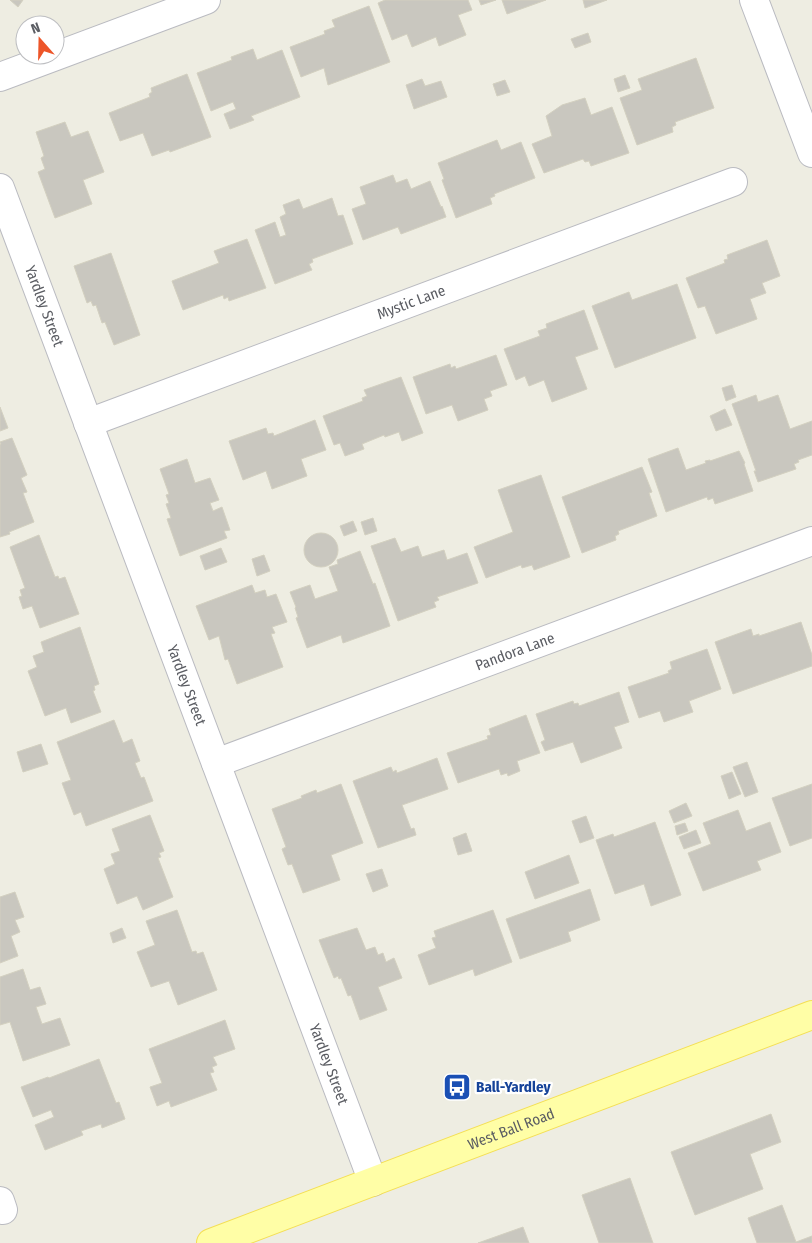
<svg xmlns="http://www.w3.org/2000/svg" width="812" height="1243" viewBox="0 0 812 1243" font-family="'Fira Sans Condensed',sans-serif">
<style>
.building{fill:#c9c7bf;stroke:#d3d0c0}
.lines{fill:none;stroke-linecap:round;stroke-linejoin:round}
.minor-casing{stroke:#babbc1;stroke-width:30}
.major-casing{stroke:#f4df54;stroke-width:30}
.minor{stroke:#fff;stroke-width:28}
.major{stroke:#fffea6;stroke-width:28}
.labels{text-anchor:middle;dominant-baseline:central;stroke-width:4.5;stroke-linejoin:round;paint-order:stroke}
.street-label{font-size:15px;fill:#5b5d63;stroke:#fff}
.transit-label{font-size:15px;font-weight:bold;fill:#164399;stroke:#fff;text-anchor:start}
</style>
<rect width="100%" height="100%" fill="#eeede2"/>
<path class="building" d="M10 0H23L18 7Z
M385 0H468L472 10 458 15 466 35 439 46 436 37 412 47 407 34 392 40 378 3Z
M479 0H496L481 5Z
M502 0H546L507 14Z
M583 0H607L585 8Z
M369 6 390 62 328 85 324 68 301 77 290 47 325 34 324 31 335 27 332 20Z
M588 33 591 42 575 48 571 39Z
M253 49 257 60 282 50 300 97 251 116 254 120 230 129 224 114 236 109 233 102 211 111 197 73 232 60 231 57Z
M696 58 714 108 675 122 676 125 672 127 673 132 637 145 620 98 642 90 638 79Z
M187 74 211 137 170 152 169 150 152 156 143 133 120 141 109 113 150 97 149 94 152 92 151 88Z
M625 75 630 88 618 92 614 79Z
M422 79 425 86 441 81 447 97 414 109 406 85Z
M505 80 510 92 497 96 493 84Z
M585 98 591 115 612 107 629 153 591 166 589 161 585 162 583 159 544 173 532 144 552 136 546 116 562 105Z
M65 122 71 137 88 131 104 172 83 180 92 204 55 218 38 172 45 169 41 158 44 156 36 132Z
M497 140 501 150 521 142 535 178 494 194 495 196 490 198 492 204 456 218 442 180 444 179 438 163Z
M393 175 396 183 407 179 411 189 430 181 441 207 442 206 446 217 401 234 398 227 363 240 352 209 366 204 360 187Z
M332 198 338 216 343 215 353 244 312 259 313 262 309 264 312 270 275 284 255 230 275 222 280 237 286 235 280 217 286 214 283 205 299 199 303 209Z
M247 239 266 288 229 301 228 297 224 299 223 295 183 310 172 281 219 263 214 251Z
M767 240 780 276 762 283 766 293 750 299 757 319 716 334 705 306 698 308 686 278 725 263 724 260 728 259 727 255Z
M111 253 140 335 114 345 105 322 102 323 96 305 93 306 91 301 87 303 74 266Z
M677 284 696 338 615 368 592 306 629 292 632 300Z
M584 310 598 349 575 357 587 389 552 402 544 380 529 386 525 376 516 380 504 349 540 336 538 331 547 328 546 324Z
M496 355 507 385 490 391 492 396 484 399 488 410 458 421 452 405 426 414 413 377 450 364 451 368 455 366 456 369Z
M401 377 423 433 402 441 399 432 385 437 384 435 362 444 364 449 345 456 340 443 334 445 323 416 363 401 362 398 367 396 364 390Z
M732 385 736 397 726 401 722 388Z
M756 395 758 402 778 395 790 429 812 421V455L798 460 799 462 794 464 796 469 758 482 754 471H756L732 404Z
M0 407 8 428 0 431Z
M725 409 732 425 716 431 710 416Z
M315 420 326 450 301 459 307 476 272 489 266 471 243 480 229 441 266 428 268 434 273 433 274 436Z
M12 438 27 475 21 478 27 492 23 493 34 522 9 532 10 534 0 537V445L1 444 0 442Z
M678 448 686 470 706 463 705 461 710 460V461L739 451 745 463 744 464 753 491 715 504 713 498 708 500 707 497 666 512 648 459Z
M187 459 195 483 210 478 219 500 210 503 213 511 222 507 230 530 224 531 227 538 180 556 167 519 171 518 166 504 169 503 166 495 169 494 160 469Z
M642 467 652 492 649 493 657 516 618 531 619 534 615 536 616 540 582 553 562 497Z
M541 475 570 557 534 570 532 565 522 568 521 565 486 578 474 547 513 532 498 490Z
M373 518 377 531 365 535 361 522Z
M353 521 357 531 344 536 340 526Z
M304 550a17 17 0 1 1 34 0a17 17 0 1 1-34 0Z
M39 535 55 577 58 576 59 579 65 577 79 614 40 628 32 606 23 609 19 597 22 596 20 590 25 588 10 547Z
M395 538 401 552 418 546 422 557 444 550 447 560 467 553 478 583 437 597 439 600 434 602 436 607 398 621 371 546Z
M221 548 227 562 205 570 200 556Z
M360 551 373 584 375 583 390 626 343 643 341 635 307 648 296 618 298 617 295 608 296 607 290 592 310 585 315 599 338 591 329 567 338 564 337 560Z
M264 555 270 571 257 576 252 559Z
M252 585 255 593 265 590 267 597 276 594 287 622 272 627 275 633 271 634 283 667 237 684 228 659 225 660 219 636 209 640 196 606Z
M801 622 812 655V666L733 694 715 642 751 629 753 636 759 634V636Z
M80 627 99 684 94 686 95 690 93 691 101 712 71 723 66 708 45 716 28 671 37 667 33 656 44 652 41 642Z
M707 649 721 689 689 701 693 712 664 722 660 711 639 718 628 687 669 673 668 671 672 669 670 662Z
M619 692 629 722 614 727 622 748 581 763 573 742 545 751 541 742 545 740 536 714 573 701 574 704 578 703 579 706Z
M526 715 540 753 517 761 520 771 508 776 507 773 501 775 499 769 458 783 447 753 488 739 487 736 491 735 489 729Z
M114 720 123 743 132 739 140 761 135 763 141 778 144 777 153 801 86 826 81 812 74 815 62 783 71 780 57 742Z
M41 744 48 764 23 772 17 752Z
M437 758 448 789 402 805 411 829 414 828 416 835 378 848 353 781 391 767 393 772 396 770 397 773Z
M747 762 758 792 745 797 733 767Z
M732 772 741 794 729 799 721 776Z
M341 784 363 843 331 855 340 880 303 893 292 864 288 865 282 849 286 847 272 809 302 798 301 796 316 790 317 793Z
M812 784V838L790 846 772 798Z
M686 803 692 816 674 823 669 811Z
M738 810 746 831 770 822 781 852 757 861 761 870 703 891 688 853 711 844 703 823Z
M150 815 164 851 159 853 161 857 158 858 173 897 143 910 137 896 117 904 104 869 115 864 111 854 120 851 112 829Z
M586 816 594 838 580 843 572 821Z
M655 822 681 895 651 906 644 884 615 894 596 840 613 834 614 837Z
M685 823 688 831 677 835 675 826Z
M696 830 701 843 684 849 679 837Z
M466 833 472 851 458 855 453 838Z
M569 855 579 883 535 899 525 872Z
M382 869 388 886 373 892 366 874Z
M590 889 600 920 568 932 571 941 520 959 506 919Z
M15 892 24 917 15 920 20 932 11 936 18 956 0 963V897Z
M177 910 192 952 196 951 197 954 203 952 217 990 178 1005 169 981 151 987 137 952 155 945 146 921Z
M493 910 512 962 475 976 473 969 429 985 418 955 436 948 432 938 436 937 434 931Z
M122 928 126 938 113 943 110 933Z
M357 928 366 950 375 947 378 955 383 953 386 962 394 958 402 978 378 987 387 1010 360 1020 351 995 348 996 341 978 339 979 338 976 334 978 319 940Z
M23 969 30 990 40 987 46 1004 36 1007 42 1024 60 1018 70 1045 23 1061 10 1022 0 1025V977Z
M225 1020 235 1049 213 1057 217 1065 212 1067 214 1072 210 1073 217 1090 171 1107 169 1101 157 1106 150 1087 162 1083 149 1049Z
M99 1059 116 1103 119 1102 125 1119 102 1128 101 1124 81 1131 83 1135 45 1150 35 1125 54 1117 51 1110 33 1117 21 1087 48 1077 49 1078Z
M771 1114 781 1142 750 1154 763 1189 695 1215 671 1152Z
M630 1178 653 1243H599L582 1195Z
M782 1205 796 1242 812 1236V1243H757L748 1218Z
M523 1227 529 1243H478Z"/>
<g class="lines">
<g class="minor-casing">
<g id="minor">
<path d="M754 0 812 153"/>
<path d="M0 77 206 0"/>
<path id="s1" d="M0 188 373 1182"/>
<path id="s2" d="M88 423 733 182"/>
<path id="s3" d="M216 763 812 541"/>
<path d="M0 1201 3 1210"/>
</g>
</g>
<g class="major-casing">
<g id="major">
<path id="s4" d="M211 1243 812 1015"/>
</g>
</g>
<use href="#minor" class="minor"/>
<use href="#major" class="major"/>
</g>
<defs>
<g id="bus-square" transform="scale(1.4375)"><rect x="-9" y="-9" width="18" height="18" rx="4" fill="#1a4fb4" stroke="#fff"/><path d="M-5-6H5V4H4V6H2V4H-2V6H-4V4H-5ZM-3.5-4V0h7V-4ZM-3.5 1.2v1.5H-2V1.2ZM2 1.2v1.5H3.5V1.2Z" fill="#fff"/></g>
</defs>
<g fill-rule="evenodd">
<use href="#bus-square" x="457" y="1087"/>
</g>
<g class="labels">
<g class="street-label">
<text stroke="none"><textPath href="#s2" startOffset="345">Mystic Lane</textPath></text>
<text stroke="none"><textPath href="#s1" startOffset="126">Yardley Street</textPath></text>
<text stroke="none"><textPath href="#s3" startOffset="319">Pandora Lane</textPath></text>
<text stroke="none"><textPath href="#s1" startOffset="531">Yardley Street</textPath></text>
<text stroke="none"><textPath href="#s1" startOffset="936">Yardley Street</textPath></text>
<text stroke="none"><textPath href="#s4" startOffset="321">West Ball Road</textPath></text>
</g>
<g class="transit-label">
<text x="476" y="1087">Ball-Yardley</text>
</g>
</g>
<g transform="translate(40 40) rotate(340)"><circle r="24" fill="#ffffff" stroke="#bdbec1"/>
<path d="M0-4L9 19L0 12L-9 19Z" fill="#ed5529"/>
<text y="-8" font-size="14" font-weight="bold" text-anchor="middle" fill="#5b5d63">N</text>
</g>
</svg>
